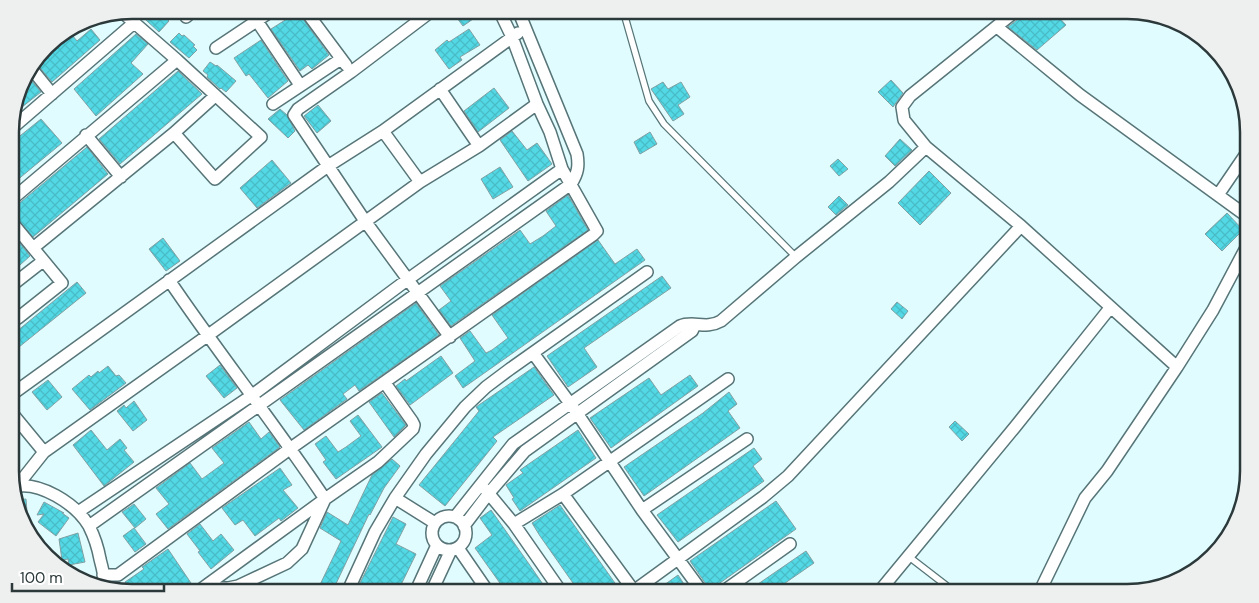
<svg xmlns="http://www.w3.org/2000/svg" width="1259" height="603" viewBox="0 0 1259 603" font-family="'DM Sans',sans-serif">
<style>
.building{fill:url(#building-cross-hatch);stroke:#80a0a3}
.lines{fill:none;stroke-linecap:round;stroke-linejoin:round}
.lane-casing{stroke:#577578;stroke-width:8}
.street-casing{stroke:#577578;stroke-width:14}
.lane{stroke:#fff;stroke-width:5.5}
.street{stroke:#fff;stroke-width:11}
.rim{fill:none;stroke:#2c393b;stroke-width:2.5}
</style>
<defs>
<pattern id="building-cross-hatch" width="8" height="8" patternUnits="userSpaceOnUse" patternTransform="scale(1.25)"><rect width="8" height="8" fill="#53d9e5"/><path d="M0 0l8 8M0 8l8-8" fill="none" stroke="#48bbc5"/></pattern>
</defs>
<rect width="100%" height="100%" fill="#e1fcfe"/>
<path class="building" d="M135 10H157L169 21 159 32Z
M451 10H486L463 26Z
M1026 10H1052L1066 25 1037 50 1008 27 1022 16Z
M298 12 329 55 312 69 308 65 300 71 271 29Z
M91 29 100 40 52 82 35 62 51 40 68 30 77 41Z
M469 29 480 45 460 57 462 60 449 69 435 50 447 40 449 42Z
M179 33 182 36 184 35 195 45 193 46 197 50 189 58 170 42Z
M136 34 148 44 131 63 143 74 96 116 74 89Z
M261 40 288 81 268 98 249 74 246 76 234 58Z
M210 62 216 66 217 65 236 81 226 92 221 88 220 89 207 77 208 75 203 71Z
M178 71 202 94 120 164 99 139Z
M26 74 41 92 12 115 22 78Z
M891 80 903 93 893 107 878 92Z
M663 82 668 89 681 82 690 97 678 105 684 114 673 121 651 89Z
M494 88 509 108 478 132 464 111Z
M318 105 331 121 317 133 304 116Z
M280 109 287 115 295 131 288 138 268 119Z
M41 119 62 143 10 186V144Z
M512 131 527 150 537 143 552 164 528 181 500 140Z
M650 132 657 144 640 154 634 142Z
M900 139 912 150 895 166 885 156Z
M87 147 108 174 33 237 10 211Z
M838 159 848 169 839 176 830 166Z
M272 160 291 183 257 208 240 188Z
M500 167 513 187 493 199 481 179Z
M929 171 951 193 920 225 898 203Z
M568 195 588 230 451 326 439 310 451 301 440 286 520 230 530 244 543 236 556 226 546 211Z
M839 196 848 205 836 215 828 207Z
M1227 213 1243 230 1222 251 1205 234Z
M11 232 30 256 11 273Z
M163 238 180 261 166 271 149 249Z
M598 240 615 264 637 249 645 260 463 388 455 376 475 361 460 338 470 331 486 353 492 350 508 338 492 315Z
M662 276 671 288 584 348 597 367 568 387 547 356Z
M77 282 86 293 19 347 11 336Z
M897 302 908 311 902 319 891 309Z
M416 303 439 335 359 391 355 385 343 394 347 399 304 430 280 400Z
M441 356 453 373 410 405 396 386 405 379 406 381Z
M220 365 237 388 224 398 206 376Z
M108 366 116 376 119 375 126 383 90 410 72 389 89 375 91 377 98 371 99 373Z
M534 367 554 395 493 437 497 441 445 506 419 485 479 411 476 407Z
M690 375 698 386 611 448 590 418 649 378 661 395Z
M48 380 62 397 47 410 32 392Z
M729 392 737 404 728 411 740 428 644 496 624 467 703 413Z
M382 393 406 425 394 437 369 402Z
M134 401 147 420 133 431 117 411 124 405 126 408Z
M358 415 382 447 336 479 323 462 326 460 315 444 326 436 338 452 346 447 361 436 350 421Z
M955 421 969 434 962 441 949 427Z
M249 422 261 439 269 432 280 447 168 529 156 514 169 504 156 488 190 463 202 479 224 463 212 448Z
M91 430 107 450 120 439 127 448 124 450 134 462 104 486 73 445Z
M578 430 596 458 520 511 512 499 514 498 506 485 523 473 520 470Z
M754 448 762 459 753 466 764 481 678 542 657 515Z
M392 459 400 466 384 488 370 515 369 514 333 590 330 588 328 593H316L341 541 320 528 327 512 348 525 372 475Z
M280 468 292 485 283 490 298 508 281 521 279 518 255 536 243 520 235 525 222 508Z
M26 499 28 525H27L16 500Z
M776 501 796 529 710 590 690 561Z
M44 502 64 513H62L69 518 56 536 38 522 44 514 37 515Z
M134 504 146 519 135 528 122 512Z
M560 505 581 535 622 593H580L540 536 532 523Z
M491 510 529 564 549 593H507L475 548 492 535 480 518Z
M393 517 406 524 396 544 416 554 397 593H355Z
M200 524 213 541 221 534 234 550 211 569 198 552 200 551 187 534Z
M134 528 146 544 135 552 123 536Z
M78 533 85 562 69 565 68 559 62 560 59 539Z
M168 549 193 586 185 593H162L155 584 141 593H132L125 582 144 569 142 567Z
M806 551 814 563 775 590 771 593H745Z
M678 575 686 587 678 593H653Z"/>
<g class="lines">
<g class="lane-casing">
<path id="lane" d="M623 10 649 101 664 124 796 257
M908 556 956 593"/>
</g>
<g class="street-casing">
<path id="street" d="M305 10 346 65
M433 10 351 72 298 109 294 115 365 221 450 337
M1017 10 910 96 902 107 904 120 926 147 1021 226 1177 367
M122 12 177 60 261 137 215 179 174 133 215 96
M186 17 194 10
M257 21 300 85
M997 27 1080 95 1248 217
M216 48 273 10
M31 68 52 94
M440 89 479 146
M273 104 341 59
M10 130 135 22
M383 131 420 182
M86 135 121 177
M1218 195 1248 151
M10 201 177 60
M10 220 62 283 18 318 11 311
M33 248 174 133
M169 280C219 354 275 424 325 499L196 593
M11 286 43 261
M533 353 577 413 642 510 703 593
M11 395 328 166 383 131 518 33
M11 412 44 452
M17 486 44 452 207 336 420 182 479 146 537 104
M13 487C39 480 76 504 89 526 94 536 98 548 100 559 102 568 106 577 101 586
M485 489 514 524 562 593
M563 494 634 591
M395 498 435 523
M642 510 747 439
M78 512 251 396 407 280 562 169
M432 533a17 17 0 1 1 34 0a17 17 0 1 1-34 0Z
M455 517 513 444 680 326C694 320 705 330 721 321L796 257 889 182 926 147
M514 524 563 494 728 379
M89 526 571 184C578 173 579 166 577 154L518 10
M464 526 489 493 525 451 692 331 695 325
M458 548 489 593
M103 575H118L291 448 593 235 597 231 562 169 550 132 537 104 512 37 499 10
M208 584 221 588H228L238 586 287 563 302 549 325 499 378 462 413 429 414 425 412 421 385 383
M347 593 375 532 395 498 426 454 465 407 486 387 510 369 647 272
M415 593 437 545
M431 593 451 550
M631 593 763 497 788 476 1021 226
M721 593 790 544
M878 593 1015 427 1110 308
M1039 593 1085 498 1107 471 1177 367 1213 310 1248 244"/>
</g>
<use href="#lane" class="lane"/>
<use href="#street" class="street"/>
</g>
<path d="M0 0H1259V603H0ZM132 19H1127A113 113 0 0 1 1240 132V471A113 113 0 0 1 1127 584H132A113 113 0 0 1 19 471V132A113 113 0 0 1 132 19Z" fill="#eeefef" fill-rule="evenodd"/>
<path class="rim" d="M132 19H1127A113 113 0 0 1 1240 132V471A113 113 0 0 1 1127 584H132A113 113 0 0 1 19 471V132A113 113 0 0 1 132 19Z"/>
<path d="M12 583v8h152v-8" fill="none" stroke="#2c393b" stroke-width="2.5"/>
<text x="20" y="583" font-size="15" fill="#2c393b" stroke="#ffffff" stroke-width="4" paint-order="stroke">100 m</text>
</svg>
